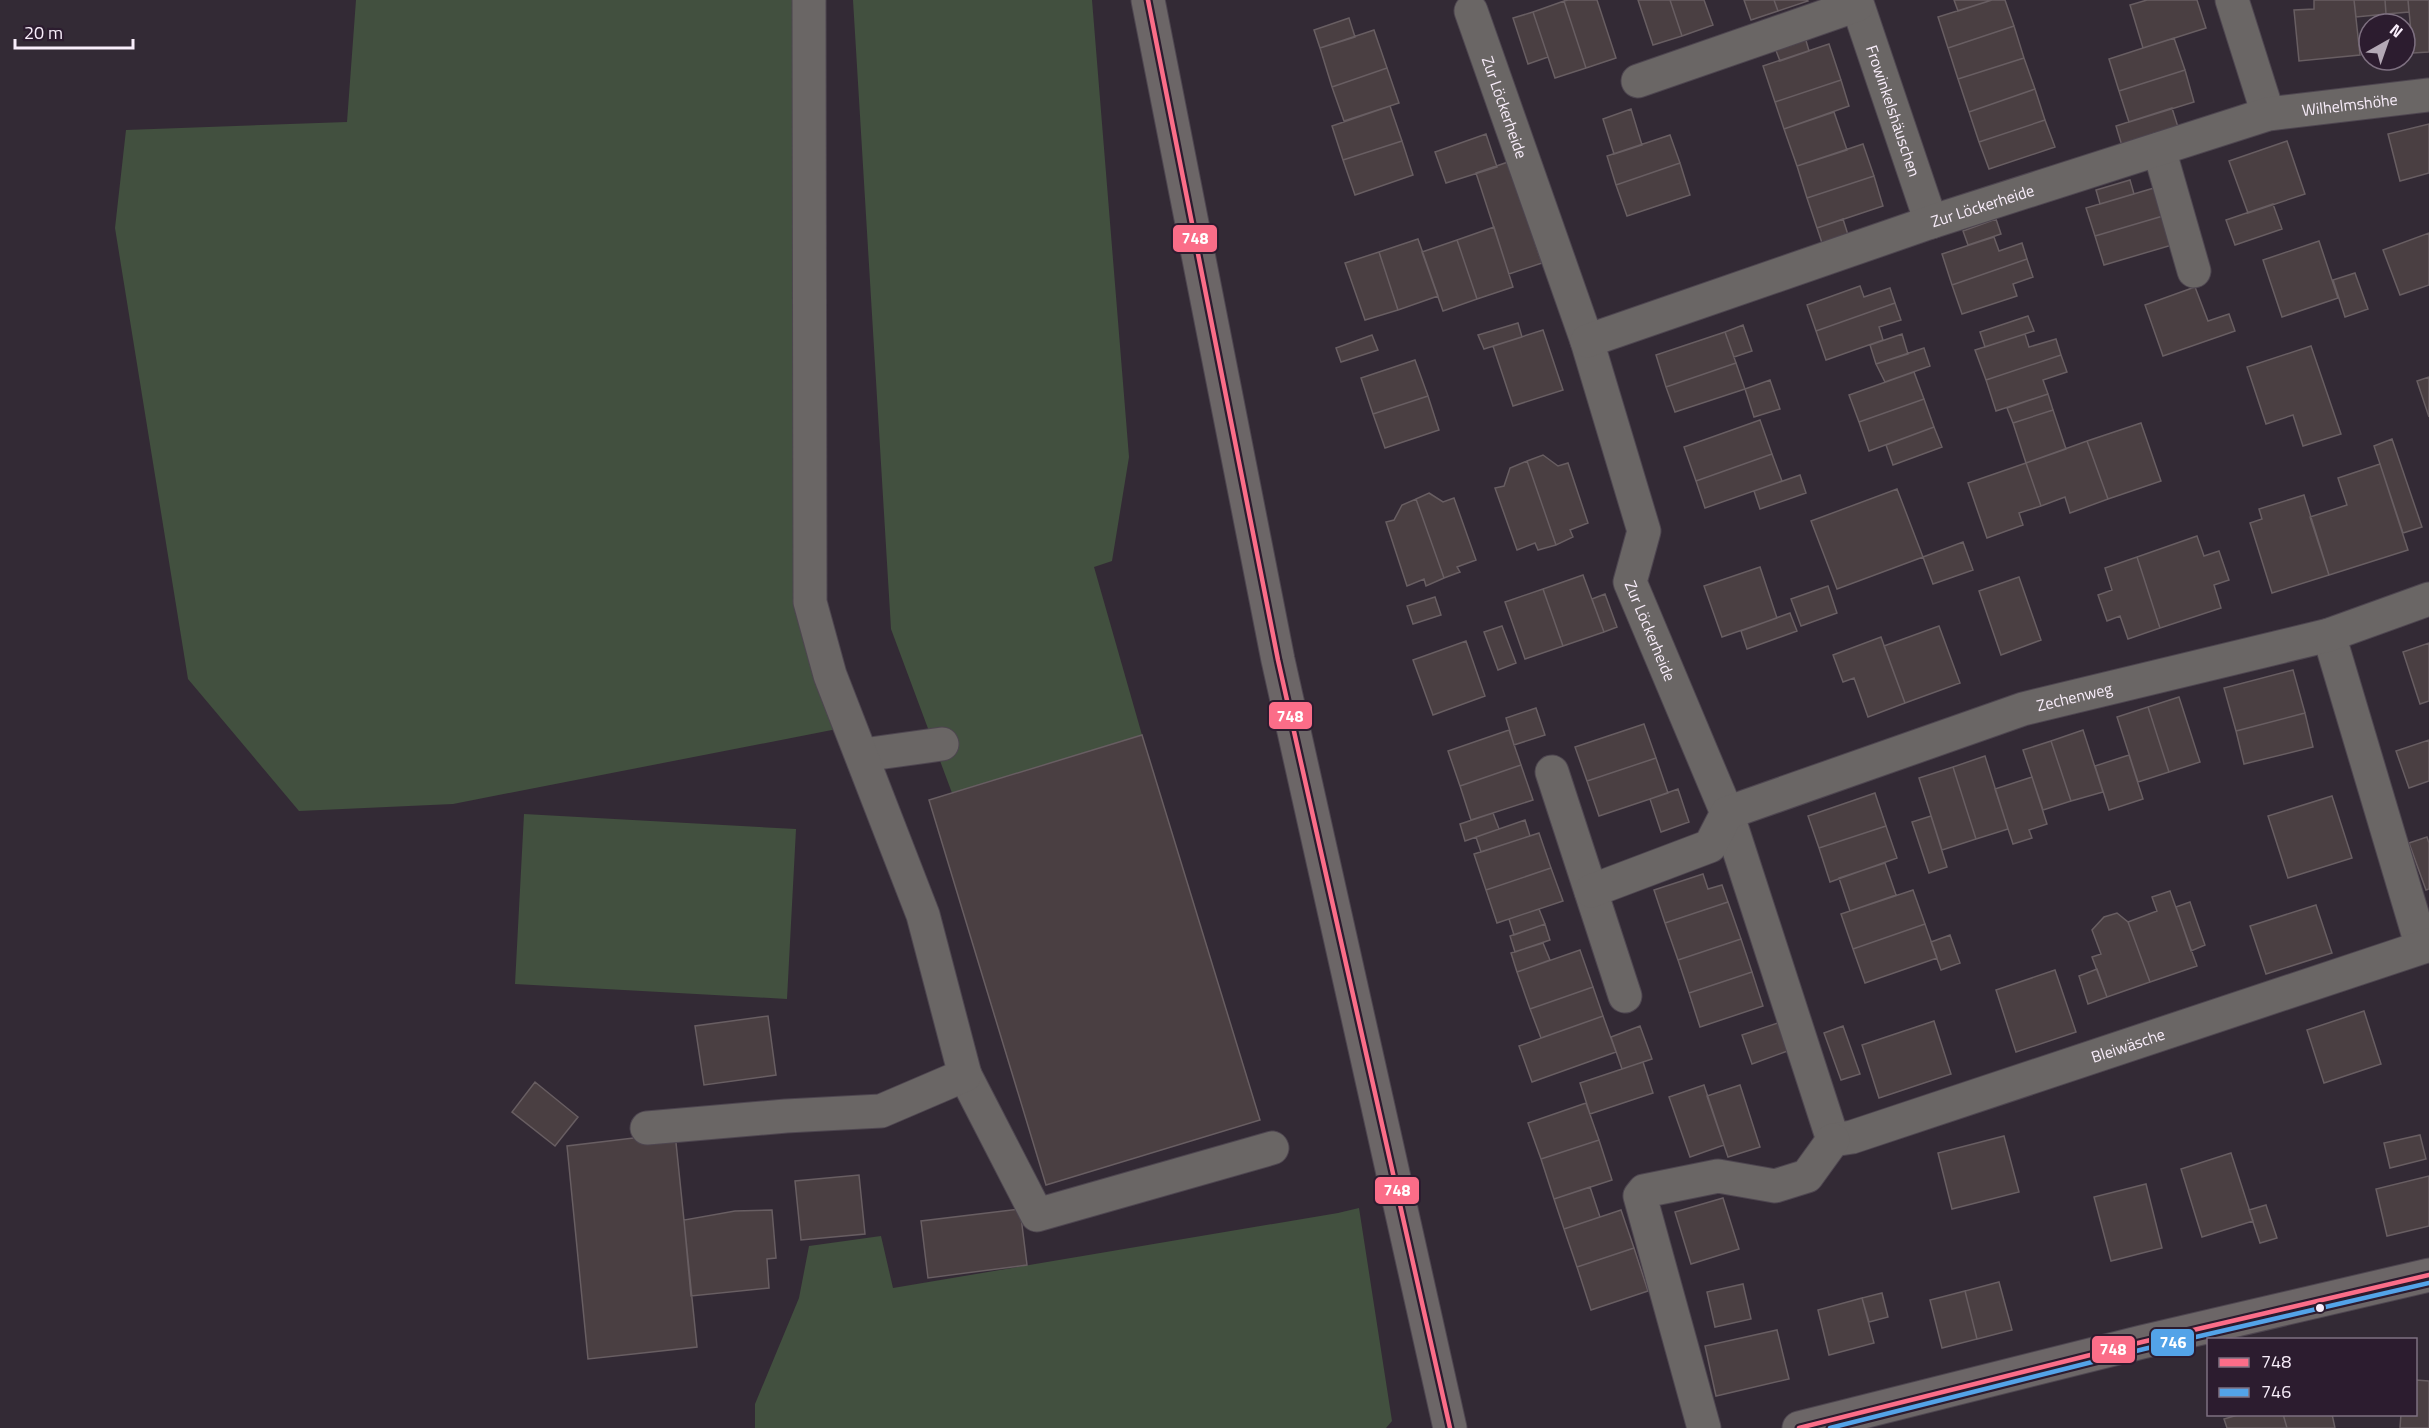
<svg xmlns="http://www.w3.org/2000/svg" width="2429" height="1428" viewBox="0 0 2429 1428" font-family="'Titillium Web',sans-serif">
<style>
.green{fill:#42503f}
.building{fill:#4a3f42;stroke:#685e62;stroke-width:1.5}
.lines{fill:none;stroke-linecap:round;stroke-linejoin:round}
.minor-casing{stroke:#4e4650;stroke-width:35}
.major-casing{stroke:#4e4650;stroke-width:35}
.minor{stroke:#6a6665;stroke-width:33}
.major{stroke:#6c6667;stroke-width:33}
.bus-1-casing{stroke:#2c1c2f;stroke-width:9}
.bus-2-casing{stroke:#2c1c2f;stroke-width:9}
.bus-1{stroke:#fb6d88;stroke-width:4.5}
.bus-2{stroke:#53a3e8;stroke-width:4.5}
.bus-dot{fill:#f9eefb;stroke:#2c1c2f;stroke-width:2}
.labels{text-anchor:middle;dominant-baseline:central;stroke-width:5;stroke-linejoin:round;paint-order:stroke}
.street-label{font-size:16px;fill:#f9eefb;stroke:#2c1c2f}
.line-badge{stroke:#2c1c2f;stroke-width:2}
.badge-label{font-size:16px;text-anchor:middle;font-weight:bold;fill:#fff}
</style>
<rect width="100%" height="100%" fill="#332a35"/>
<path class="green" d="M356 0H798L800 607 837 729 453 804 299 811 188 679 115 228 126 130 347 122Z
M853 0H1092L1129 457 1112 561 1094 567 1142 735 952 793 891 629Z
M524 814 796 829 787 999 515 984Z
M1359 1208 1392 1421 1386 1428H755V1404L799 1298 809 1246 881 1236 893 1288 1338 1213Z"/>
<path class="building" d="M1568 0H1597L1616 58 1586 68 1564 1Z
M1638 0H1670L1682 36 1653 45Z
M1670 0H1704L1713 25 1682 36Z
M1744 0H1774L1778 11 1751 20Z
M1774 0H1807L1808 1 1778 11Z
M1954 0H1992L1958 11Z
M1992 0H2005L2014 26 1948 48 1938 17Z
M2147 0H2197L2206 28 2143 48 2130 5Z
M2314 0H2354L2360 55 2299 61 2294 10 2314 9Z
M2354 0H2385L2386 14 2356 17Z
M2385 0H2408L2409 12 2386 14Z
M2408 0H2429V52L2413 53Z
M1564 1 1586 68 1555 78 1533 12Z
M1533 12 1548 57 1528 64 1513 18Z
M1349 18 1355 37 1320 48 1314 30Z
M2014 26 2024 58 1958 79 1948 48Z
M1374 30 1387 68 1332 87 1320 48Z
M1805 37 1809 51 1780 61 1775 48Z
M2174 38 2185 70 2119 91 2109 59Z
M1829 44 1841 80 1775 102 1763 66Z
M2024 58 2035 89 1969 112 1958 79Z
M1387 68 1399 103 1344 121 1332 87Z
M2185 70 2194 102 2129 122 2119 91Z
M1841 80 1849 106 1784 129 1775 102Z
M2035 89 2045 120 1979 142 1969 112Z
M1390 106 1402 141 1343 160 1332 126Z
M2172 108 2178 127 2122 146 2116 126Z
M1631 109 1642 145 1614 154 1603 119Z
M1834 112 1847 150 1797 166 1784 129Z
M2045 120 2055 147 1989 169 1979 142Z
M2429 124V173L2400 181 2388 134Z
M1486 134 1497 167 1446 183 1435 152Z
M1670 135 1680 163 1616 185 1607 156Z
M1402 141 1413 175 1355 195 1343 160Z
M2287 141 2305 194 2248 213 2229 161Z
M1863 144 1874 176 1807 198 1797 166Z
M1508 162 1542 263 1509 274 1476 173Z
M1680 163 1690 195 1627 216 1616 185Z
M1874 176 1883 206 1817 228 1807 198Z
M2130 180 2134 194 2100 204 2096 190Z
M2154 188 2163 216 2095 236 2086 208Z
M2273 204 2282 229 2235 245 2226 220Z
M2163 216 2172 245 2104 265 2095 236Z
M1843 219 1849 238 1823 246 1817 228Z
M1996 219 2001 234 1968 245 1963 231Z
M1494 227 1513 287 1477 299 1457 240Z
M2429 233V285L2400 295 2383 250Z
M1994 237 1999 251 2022 243 2027 259 1952 285 1942 254Z
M1418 239 1438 296 1398 310 1379 252Z
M1457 240 1477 299 1443 311 1422 252Z
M2319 241 2338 298 2282 317 2263 260Z
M1379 252 1398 310 1365 320 1345 263Z
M2027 259 2033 277 2013 284 2017 296 1962 314 1952 285Z
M2355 273 2368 309 2345 317 2333 280Z
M1860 286 1864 297 1890 288 1895 303 1816 331 1807 305Z
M2195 287 2208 321 2229 314 2235 331 2163 356 2145 305Z
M1895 303 1901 320 1879 327 1883 340 1826 360 1816 331Z
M2028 316 2034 331 1985 347 1980 332Z
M1518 323 1522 337 1484 349 1478 335Z
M1743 325 1752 351 1734 357 1725 332Z
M1543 330 1563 390 1513 406 1493 346Z
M1725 332 1736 363 1666 387 1656 355Z
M1902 334 1908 354 1876 364 1870 345Z
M2025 334 2029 347 2056 339 2061 355 1986 380 1975 350Z
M1372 335 1378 350 1341 362 1336 348Z
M2311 346 2341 434 2303 446 2293 415 2266 424 2247 367Z
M1924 348 1930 366 1885 382 1876 364Z
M2061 355 2067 372 2043 380 2048 394 1996 411 1986 380Z
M1415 360 1428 396 1373 414 1361 378Z
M1736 363 1745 389 1675 412 1666 387Z
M1914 372 1924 399 1859 422 1849 395Z
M2429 377V417L2417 381Z
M1770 380 1780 409 1754 417 1745 389Z
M2048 394 2053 410 2013 423 2007 408Z
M1428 396 1439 430 1385 448 1373 414Z
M1924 399 1934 427 1869 451 1859 422Z
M2053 410 2066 449 2026 463 2013 423Z
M1760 420 1772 454 1696 481 1684 447Z
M2141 423 2161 481 2108 499 2087 441Z
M1934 427 1942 447 1893 465 1886 445Z
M2392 439 2422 527 2403 533 2374 446Z
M2087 441 2108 499 2070 513 2065 497 2041 506 2026 463Z
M1772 454 1782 481 1705 508 1696 481Z
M1543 455 1558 466 1568 463 1588 523 1570 530 1573 537 1556 545 1527 461Z
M1527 461 1556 545 1538 550 1535 543 1517 550 1495 488 1504 486 1510 468Z
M2026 463 2041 506 2019 513 2023 525 1987 538 1968 483Z
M2380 464 2408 550 2329 575 2310 517 2347 505 2338 478Z
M1800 475 1806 493 1760 509 1754 491Z
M1897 489 1923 557 1837 589 1811 521Z
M1429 493 1443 502 1454 498 1476 560 1457 567 1460 572 1444 578 1416 499Z
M2304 495 2329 575 2272 593 2250 523 2262 519 2259 509Z
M1416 499 1444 578 1426 586 1424 579 1407 586 1386 522 1394 520 1402 505Z
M2197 536 2204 556 2219 551 2229 580 2214 585 2221 608 2160 628 2137 557Z
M1963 542 1973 570 1933 584 1923 557Z
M2137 557 2160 628 2128 639 2120 616 2107 621 2098 595 2112 590 2105 568Z
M1760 567 1777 618 1722 637 1704 586Z
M1583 575 1604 632 1563 646 1543 589Z
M2019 577 2041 640 2001 655 1979 591Z
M1828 586 1837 613 1801 626 1791 599Z
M1543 589 1563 646 1525 659 1505 602Z
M1605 594 1617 627 1604 632 1592 599Z
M1435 597 1441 615 1413 624 1407 606Z
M1790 613 1797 631 1747 649 1741 631Z
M1502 626 1516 663 1498 670 1484 632Z
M1939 626 1960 683 1905 703 1884 646Z
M1881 637 1905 703 1868 717 1854 678 1843 682 1833 655Z
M1466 641 1485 696 1433 715 1413 660Z
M2429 643V701L2420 704 2403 652Z
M2293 670 2305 713 2236 731 2224 688Z
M2179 697 2200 762 2169 772 2148 707Z
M2148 707 2169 772 2138 782 2117 717Z
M1536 708 1545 735 1514 745 1506 718Z
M2305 713 2313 747 2244 764 2236 731Z
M1644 724 1656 758 1587 781 1575 747Z
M1509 730 1521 765 1460 786 1448 751Z
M2083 730 2103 792 2071 801 2051 741Z
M1142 735 1260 1120 1046 1185 929 800Z
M2429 740V781L2409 788 2396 751Z
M2051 741 2071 801 2043 810 2023 750Z
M2129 755 2143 799 2109 810 2095 766Z
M1985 756 2008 829 1976 839 1953 767Z
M1656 758 1668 793 1599 816 1587 781Z
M1521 765 1533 800 1471 820 1460 786Z
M1953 767 1976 839 1942 850 1919 778Z
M2032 777 2047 824 2029 830 2032 838 2013 844 1995 789Z
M1678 789 1689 822 1661 832 1650 799Z
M1875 793 1886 826 1819 848 1808 816Z
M2332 796 2352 858 2288 878 2268 816Z
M1493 813 1499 829 1465 841 1460 824Z
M1931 816 1947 867 1929 873 1912 822Z
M1525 820 1530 836 1481 852 1476 837Z
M1886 826 1897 858 1830 882 1819 848Z
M1539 833 1551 868 1486 890 1474 854Z
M2427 837 2429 843V889L2426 890 2409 843Z
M1885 863 1896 895 1850 911 1839 878Z
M1551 868 1563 901 1497 923 1486 890Z
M1703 874 1708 889 1722 885 1728 902 1665 923 1654 890Z
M1913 890 1925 924 1853 949 1841 914Z
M2170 891 2197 966 2150 982 2128 922 2157 911 2152 897Z
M1728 902 1741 939 1678 960 1665 923Z
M2190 902 2205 945 2191 951 2176 907Z
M2316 905 2332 953 2266 974 2250 926Z
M1539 909 1545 924 1514 935 1509 919Z
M2117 913 2128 922 2150 982 2107 997 2092 957 2101 954 2092 930 2104 917Z
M1545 924 1550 940 1515 952 1510 936Z
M1925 924 1937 958 1865 983 1853 949Z
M1950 935 1960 963 1941 970 1931 942Z
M1741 939 1752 972 1689 993 1678 960Z
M1543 943 1550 960 1517 972 1511 953Z
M1580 950 1593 987 1530 1009 1517 972Z
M2097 969 2107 997 2088 1004 2079 976Z
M2055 970 2076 1032 2016 1052 1996 990Z
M1752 972 1763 1006 1700 1027 1689 993Z
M1593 987 1603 1016 1541 1038 1530 1009Z
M2364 1011 2381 1064 2324 1083 2307 1030Z
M768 1016 776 1075 704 1085 695 1026Z
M1603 1016 1616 1052 1532 1082 1519 1046Z
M1784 1021 1793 1049 1752 1064 1742 1035Z
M1934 1021 1951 1074 1879 1098 1862 1045Z
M1640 1026 1652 1059 1622 1069 1611 1037Z
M1843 1026 1860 1074 1841 1080 1824 1033Z
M1643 1062 1653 1093 1590 1114 1580 1083Z
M535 1082 578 1117 555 1146 512 1112Z
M1704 1085 1724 1145 1690 1157 1669 1097Z
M1740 1085 1760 1147 1728 1157 1707 1096Z
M1586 1103 1599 1140 1541 1159 1528 1123Z
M675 1133 697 1347 588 1359 567 1146Z
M2420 1135 2426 1159 2390 1168 2384 1143Z
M2004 1136 2019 1192 1952 1209 1938 1153Z
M1599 1140 1612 1180 1554 1199 1541 1159Z
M2231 1153 2253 1221 2202 1237 2181 1169Z
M859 1175 865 1234 801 1240 795 1181Z
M2429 1176V1226L2387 1236 2376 1189Z
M2146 1184 2162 1248 2111 1261 2094 1197Z
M1590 1187 1600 1217 1564 1229 1554 1199Z
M1723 1198 1739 1249 1691 1264 1675 1212Z
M2266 1205 2277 1238 2260 1243 2249 1210Z
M1020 1209 1027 1265 928 1278 921 1221Z
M772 1210 776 1258 767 1259 769 1288 691 1296 684 1220 735 1211Z
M1621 1210 1634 1248 1577 1267 1564 1229Z
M1634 1248 1648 1291 1591 1310 1577 1267Z
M1999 1282 2012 1330 1977 1339 1965 1291Z
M1743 1284 1751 1319 1715 1327 1707 1292Z
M1965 1291 1977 1339 1942 1348 1930 1300Z
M1882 1293 1888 1317 1869 1322 1862 1298Z
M1862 1298 1874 1343 1829 1355 1818 1310Z
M1777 1330 1789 1379 1716 1396 1705 1346Z
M2416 1380 2429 1381V1428H2400L2401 1414H2416Z
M2241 1414H2283L2287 1428H2227L2224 1419Z
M2283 1414H2332L2335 1428H2287Z"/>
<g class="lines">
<g class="minor-casing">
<g id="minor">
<path id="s1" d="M1856 0 1931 222"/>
<path d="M2232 0 2268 114"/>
<path id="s2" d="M1471 11 1587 341 1644 531 1630 582 1727 813 1833 1140"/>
<path d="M1638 81 1857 5"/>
<path d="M2159 149 2194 271"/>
<path id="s3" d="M1587 341 1931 222 2268 114 2429 95"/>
<path d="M2329 635 2422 947"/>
<path d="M863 755 942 744"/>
<path d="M1552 772 1625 996"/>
<path id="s4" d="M1591 891 1710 846 1727 813 2023 709 2329 635 2429 599"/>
<path d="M965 1075 1037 1215 1272 1148"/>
<path d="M647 1128 786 1116 881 1111 965 1075 923 915 830 675 810 602 809 0"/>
<path id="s5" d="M1833 1140 1852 1137 2429 945"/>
<path d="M1704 1428 1640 1196 1644 1191 1718 1176 1775 1186 1807 1176 1833 1140"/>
</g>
</g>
<g class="major-casing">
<path id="major" d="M1148 0 1278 660 1450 1428
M1799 1428 2142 1342 2429 1275"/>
</g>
<use href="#minor" class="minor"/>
<use href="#major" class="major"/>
<g class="bus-1-casing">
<path id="bus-1" d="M1148 0 1278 660 1450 1428
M1799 1428 2142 1342 2429 1275"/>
</g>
<g class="bus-2-casing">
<path id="bus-2" d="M1830 1428 2144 1349 2429 1283"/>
</g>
<use href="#bus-1" class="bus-1"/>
<use href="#bus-2" class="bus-2"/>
</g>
<circle class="bus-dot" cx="2320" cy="1308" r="5"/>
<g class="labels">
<g class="street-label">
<text stroke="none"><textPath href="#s3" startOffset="800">Wilhelmshöhe</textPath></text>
<text stroke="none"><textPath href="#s2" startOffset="102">Zur Löckerheide</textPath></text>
<text stroke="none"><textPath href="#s1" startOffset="117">Frowinkelshäuschen</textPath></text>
<text stroke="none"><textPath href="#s3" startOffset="418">Zur Löckerheide</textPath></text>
<text stroke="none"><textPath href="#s2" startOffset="654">Zur Löckerheide</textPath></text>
<text stroke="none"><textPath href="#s4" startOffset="531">Zechenweg</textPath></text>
<text stroke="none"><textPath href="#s5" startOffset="310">Bleiwäsche</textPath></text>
</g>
</g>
<g class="line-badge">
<rect x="1172" y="224" width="46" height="29" rx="6" fill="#fb6d88"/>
<rect x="1268" y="701" width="45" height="29" rx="6" fill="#fb6d88"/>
<rect x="1374" y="1176" width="46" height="29" rx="6" fill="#fb6d88"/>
<rect x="2150" y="1328" width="45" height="29" rx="6" fill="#53a3e8"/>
<rect x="2091" y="1335" width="45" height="29" rx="6" fill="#fb6d88"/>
</g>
<g class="badge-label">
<text x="1195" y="244">748</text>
<text x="1290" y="722">748</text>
<text x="1397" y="1196">748</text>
<text x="2173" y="1348">746</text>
<text x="2113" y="1355">748</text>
</g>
<rect x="2207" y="1338" width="210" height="78" fill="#2c1c2f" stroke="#7e7081" stroke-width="1.5"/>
<rect x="2219" y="1358" width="30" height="9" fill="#fb6d88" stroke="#7e7081" stroke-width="1.5"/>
<text x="2261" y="1368" font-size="18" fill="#f9eefb">748</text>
<rect x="2219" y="1388" width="30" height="9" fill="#53a3e8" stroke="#7e7081" stroke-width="1.5"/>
<text x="2261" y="1398" font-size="18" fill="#f9eefb">746</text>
<g transform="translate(2387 42) rotate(40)"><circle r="28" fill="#2c1c2f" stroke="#7e7081" stroke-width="1.5"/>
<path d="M0-4.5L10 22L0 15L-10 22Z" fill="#b4a9b6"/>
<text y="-9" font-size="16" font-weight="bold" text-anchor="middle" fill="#f9eefb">N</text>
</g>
<path d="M15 39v9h118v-9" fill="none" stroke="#f9eefb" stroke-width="3"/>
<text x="24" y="39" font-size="18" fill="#f9eefb" stroke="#2c1c2f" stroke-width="4.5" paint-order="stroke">20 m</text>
</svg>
